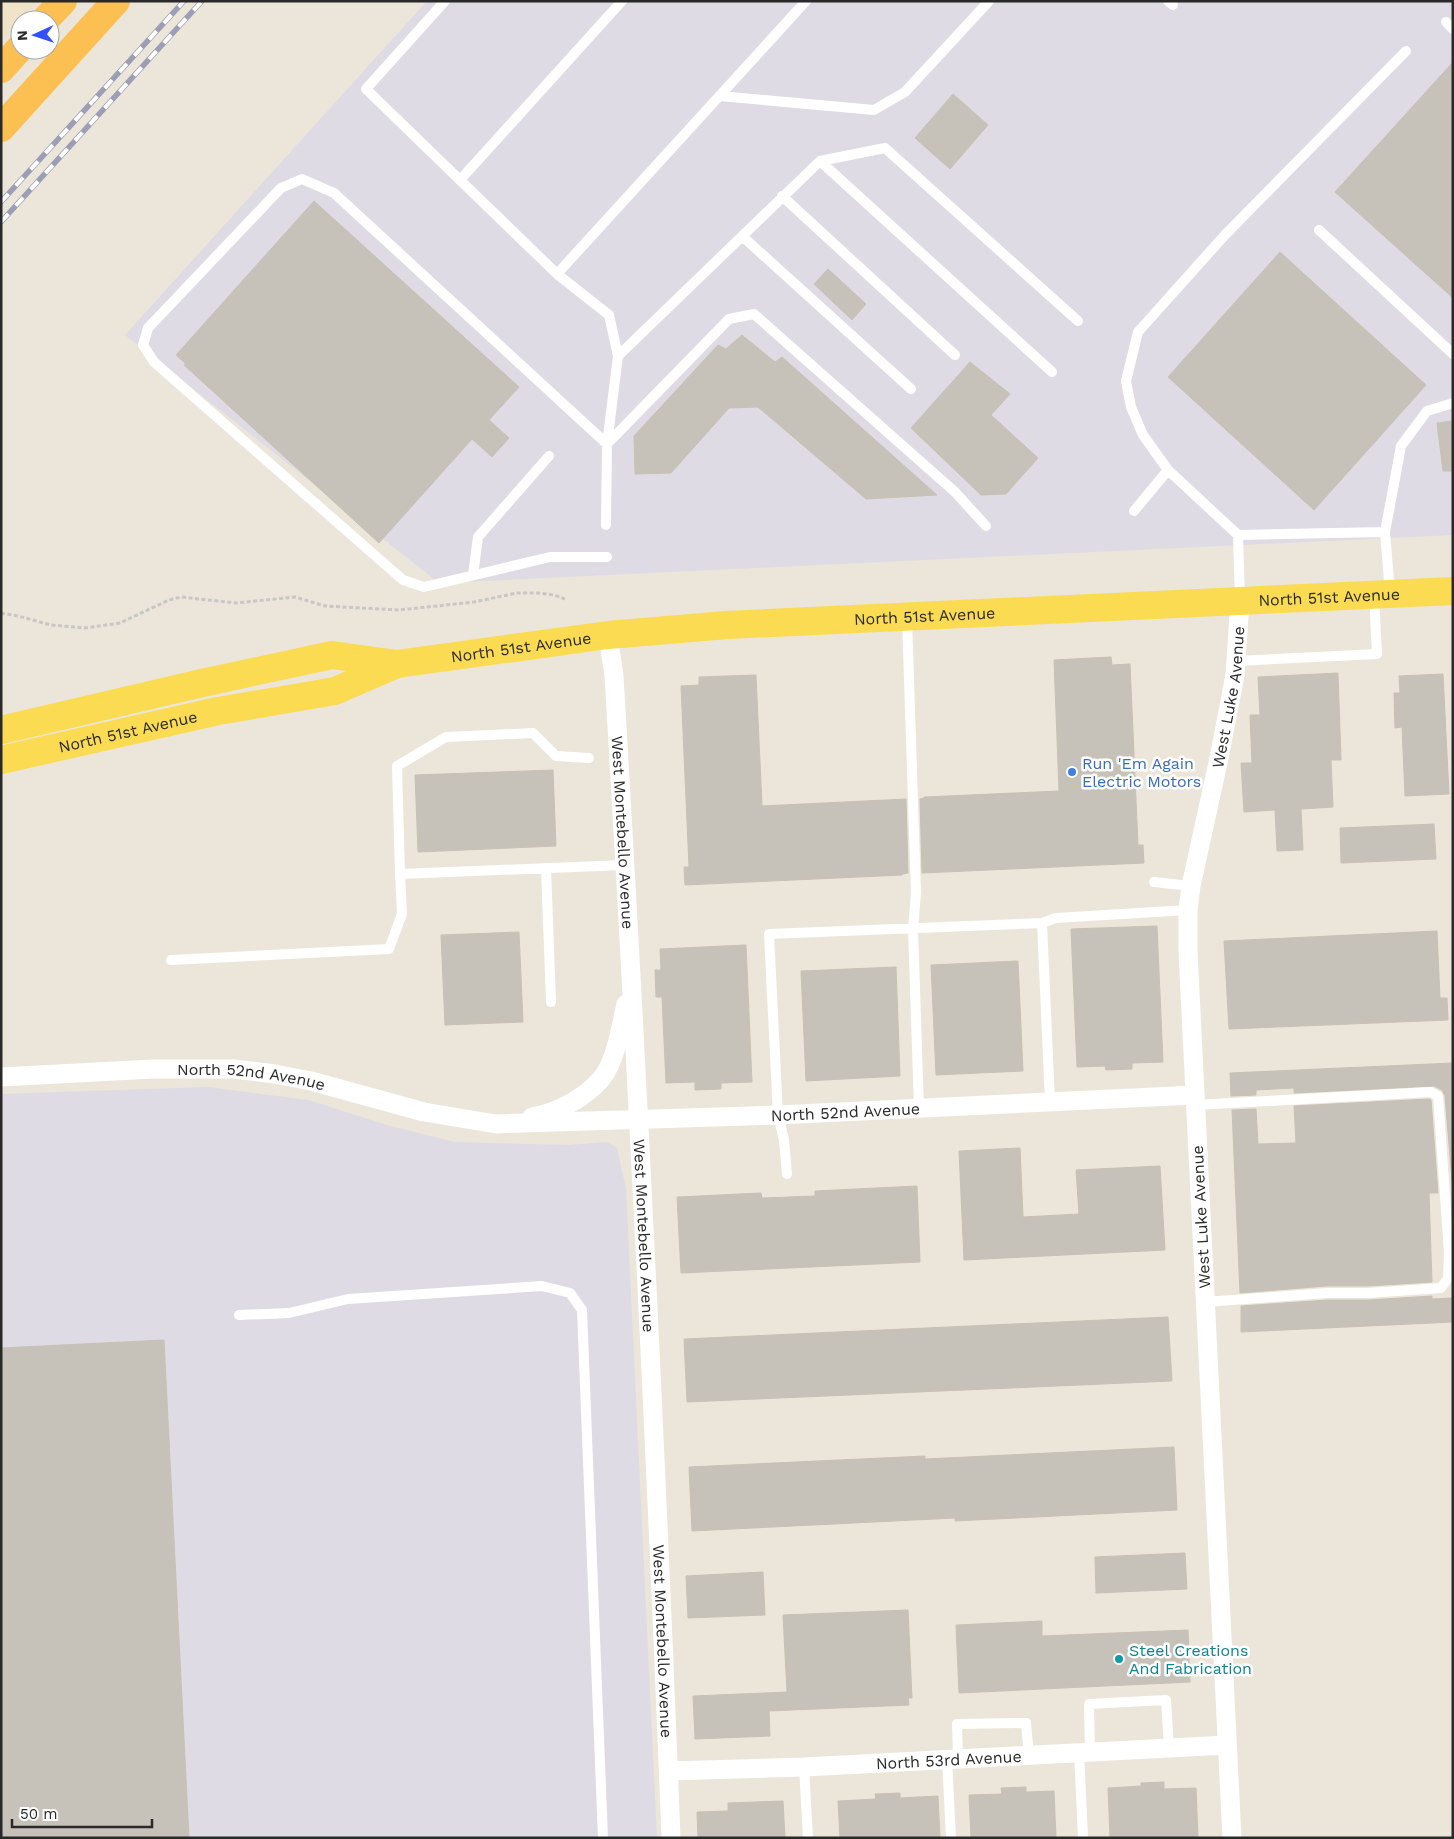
<svg xmlns="http://www.w3.org/2000/svg" width="1454" height="1839" viewBox="0 0 1454 1839" font-family="'Work Sans',sans-serif">
<style>
.industrial{fill:#dedbe4}
.education{fill:#efe4c7}
.building{fill:#c7c2b9;stroke:#c8c1b3}
.lines{fill:none;stroke-linecap:round;stroke-linejoin:round}
.path{stroke:#c7c7c7;stroke-width:3;stroke-dasharray:4 2.5;stroke-linecap:butt}
.service{stroke:#fff;stroke-width:10}
.minor{stroke:#fff;stroke-width:19}
.primary{stroke:#fadb51;stroke-width:28}
.trunk{stroke:#fcc052;stroke-width:28}
.rail-casing{stroke:#9c9eb5;stroke-width:5.5}
.rail{stroke:#fff;stroke-width:4;stroke-dasharray:11;stroke-linecap:butt}
.shop-dot{fill:#3f7fe0;stroke:#fff;stroke-width:2}
.culture-dot{fill:#0f9aa8;stroke:#fff;stroke-width:2}
.labels{text-anchor:middle;dominant-baseline:central;stroke-width:5;stroke-linejoin:round;paint-order:stroke}
.street-label{font-size:16px;fill:#292929;stroke:#fff}
.shop-label{font-size:16px;fill:#366cbe;stroke:#fff;text-anchor:start}
.culture-label{font-size:16px;fill:#0d838f;stroke:#fff;text-anchor:start}
</style>
<rect width="100%" height="100%" fill="#ece5d9"/>
<path class="industrial" d="M427 1H1453V535L439 583 125 335Z
M207 1087 308 1100 387 1125 455 1142 569 1145 607 1142 617 1148 626 1189 657 1838H1V1094Z"/>
<path class="education" d="M1 1H40L20 20 1 42Z"/>
<path class="building" d="M1453 62V298L1335 192Z
M953 94 988 125 950 169 915 138Z
M314 201 519 387 489 420 509 438 492 457 472 439 379 543 184 365 186 364 176 355Z
M1280 252 1426 385 1314 510 1168 377Z
M828 269 866 304 852 320 814 284Z
M742 335 775 362 782 357 937 495 866 499 758 407 729 408 671 473 635 474 634 436 718 345 726 349Z
M970 362 1010 394 991 415 1038 458 1006 494 981 495 911 428Z
M1453 421V471H1443L1437 423Z
M1111 657 1112 665 1130 664 1138 845H1143L1144 863 922 873 920 799 924 798V797L1059 791 1054 660Z
M1338 673 1341 760H1331L1333 807 1301 809 1303 850 1277 851 1275 810 1244 812 1241 763H1252L1250 715H1260L1258 677Z
M1443 674 1449 794 1405 796 1402 727 1395 728 1394 693H1400L1399 676Z
M756 675 762 806 906 799 908 873 902 874V875L685 885 684 867H689L681 686 699 685V677Z
M553 770 556 846 418 852 415 775Z
M1434 824 1436 859 1341 863 1340 828Z
M1157 926 1163 1062 1132 1063V1069L1106 1070 1105 1066 1077 1067 1071 929Z
M1437 931 1440 998H1447L1448 1020 1229 1029 1224 941Z
M519 932 523 1022 445 1025 441 935Z
M746 945 752 1082 721 1083V1089L695 1090V1082L666 1083 662 997H656L655 970H661L660 949Z
M1018 961 1023 1071 936 1075 931 965Z
M896 967 900 1076 806 1081 801 971Z
M1453 1063V1193L1445 1096 1442 1090 1434 1086 1294 1093V1088L1256 1090V1095L1231 1096 1230 1073Z
M1429 1099 1431 1100 1438 1193H1429L1432 1282 1368 1286H1326L1240 1293 1232 1110 1256 1109 1258 1144 1296 1143 1294 1106Z
M1020 1148 1023 1217 1079 1214 1076 1170 1160 1166 1165 1250 964 1260 959 1151Z
M917 1186 920 1262 681 1273 677 1197 761 1193 762 1198 815 1196V1191Z
M1432 1296V1299L1453 1298V1322L1241 1332V1306L1327 1300H1368Z
M1168 1317 1172 1381 687 1402 684 1339Z
M164 1340 189 1838H1V1348Z
M1174 1447 1177 1510 955 1521V1518L692 1531 689 1467 925 1456V1459Z
M1185 1553 1187 1589 1096 1593 1095 1557Z
M763 1572 765 1615 688 1618 686 1576Z
M908 1610 912 1698H908L909 1705 769 1711 770 1736 695 1739 693 1696 787 1692 783 1615Z
M1042 1621V1636L1188 1630 1190 1682 959 1693 956 1625Z
M1164 1782V1789L1196 1788 1198 1838H1110L1108 1788 1141 1786V1783Z
M1026 1787V1792L1054 1791 1056 1838H971L969 1795 1002 1794 1001 1788Z
M900 1793V1798L938 1796 940 1838H840L838 1801 876 1799 875 1794Z
M783 1801 785 1838H698L697 1812 728 1811V1803Z"/>
<g class="lines">
<path class="path" d="M1 613 18 616 51 625 85 628 120 623 169 600 181 597 236 603 295 597 325 606 399 610 474 602 517 593H538L554 595 565 599"/>
<path class="service" d="M445 1 366 89 557 274 806 1
M1168 1 1173 5
M1446 22 1453 29
M719 96 874 110 905 92 989 1
M820 161 885 148 1078 321
M460 180 622 1
M782 196 955 355
M1319 230 1453 354
M742 236 911 389
M557 274 609 315 618 356
M607 444 334 193 302 179 281 188 148 328 143 345 154 362 403 580 424 587 550 557H607
M607 444 729 319 754 314 955 492 986 526
M1168 470 1143 435 1131 407 1126 381 1138 332 1224 236 1406 51
M1134 511 1168 470 1238 535 1240 600
M606 525 607 444 618 356 820 161 1052 372
M1385 532 1401 446 1427 411 1453 403
M1238 535 1385 532 1390 593
M473 575 478 537 549 456
M907 618 916 893 913 929 919 1108
M1236 661 1377 654 1374 596
M546 868 551 1002
M400 874 397 766 446 737 533 733 556 756 589 758
M1154 882 1191 886
M1042 923 1050 1102
M171 960 389 949 402 914 400 874 624 865
M1195 1105 1431 1092 1438 1096 1449 1253 1448 1278 1441 1288 1368 1293H1327L1205 1302
M787 1174 784 1140 778 1115 769 934 1042 923 1056 918 1188 910
M239 1315 289 1313 348 1299 542 1286 570 1293 582 1310 603 1838
M1079 1752 1083 1838
M1090 1752 1089 1704 1166 1700 1169 1747
M958 1758 957 1724 1026 1723 1029 1755
M947 1759 951 1838
M804 1767 808 1838"/>
<g class="minor">
<path id="s1" d="M608 635 614 676C637 1063 656 1450 671 1838"/>
<path id="s2" d="M1 1077 153 1069H234L275 1074 311 1081 424 1112 496 1124 778 1115 1195 1095"/>
<path d="M532 1117C558 1112 584 1099 602 1078 616 1060 621 1026 626 1004"/>
<path id="s3" d="M669 1771 804 1767 1227 1745"/>
<path id="s4" d="M1232 1838 1188 952V910L1191 886 1219 758 1235 675 1240 601"/>
</g>
<g class="primary">
<path d="M1 730 202 683 332 655 397 664"/>
<path id="s5" d="M1 760 218 711 335 691 397 664 608 635 727 625 1453 591"/>
</g>
<path class="trunk" d="M45 20 63 1
M1 69 20 48
M1 128 116 1"/>
<g class="rail-casing">
<path id="rail" d="M1 202 184 1
M1 222 202 1"/>
</g>
<use href="#rail" class="rail"/>
</g>
<circle class="shop-dot" cx="1072" cy="772" r="5"/>
<circle class="culture-dot" cx="1119" cy="1659" r="5"/>
<g class="labels">
<g class="street-label">
<text stroke="none"><textPath href="#s5" startOffset="1344">North 51st Avenue</textPath></text>
<text stroke="none"><textPath href="#s5" startOffset="939">North 51st Avenue</textPath></text>
<text stroke="none"><textPath href="#s5" startOffset="534">North 51st Avenue</textPath></text>
<text stroke="none"><textPath href="#s4" startOffset="1146">West Luke Avenue</textPath></text>
<text stroke="none"><textPath href="#s5" startOffset="130">North 51st Avenue</textPath></text>
<text stroke="none"><textPath href="#s1" startOffset="198">West Montebello Avenue</textPath></text>
<text stroke="none"><textPath href="#s2" startOffset="251">North 52nd Avenue</textPath></text>
<text stroke="none"><textPath href="#s2" startOffset="851">North 52nd Avenue</textPath></text>
<text transform="translate(1201 1217) rotate(-93)">West Luke Avenue</text>
<text stroke="none"><textPath href="#s1" startOffset="602">West Montebello Avenue</textPath></text>
<text stroke="none"><textPath href="#s1" startOffset="1008">West Montebello Avenue</textPath></text>
<text stroke="none"><textPath href="#s3" startOffset="280">North 53rd Avenue</textPath></text>
</g>
<g class="shop-label">
<text x="1082" y="763">Run 'Em Again<tspan x="1082" dy="18">Electric Motors</tspan></text>
</g>
<g class="culture-label">
<text x="1129" y="1650">Steel Creations<tspan x="1129" dy="18">And Fabrication</tspan></text>
</g>
</g>
<rect width="1454" height="1839" fill="none" stroke="#292929" stroke-width="5"/>
<g transform="translate(35 35) rotate(267)"><circle r="24" fill="#ffffff" stroke="#a9a9a9"/>
<path d="M0-4L9 19L0 12L-9 19Z" fill="#344fff"/>
<text y="-8" font-size="14" font-weight="bold" text-anchor="middle" fill="#292929">N</text>
</g>
<path d="M12 1819v8h140v-8" fill="none" stroke="#292929" stroke-width="2.5"/>
<text x="20" y="1819" font-size="15" fill="#292929" stroke="#ffffff" stroke-width="4" paint-order="stroke">50 m</text>
</svg>
